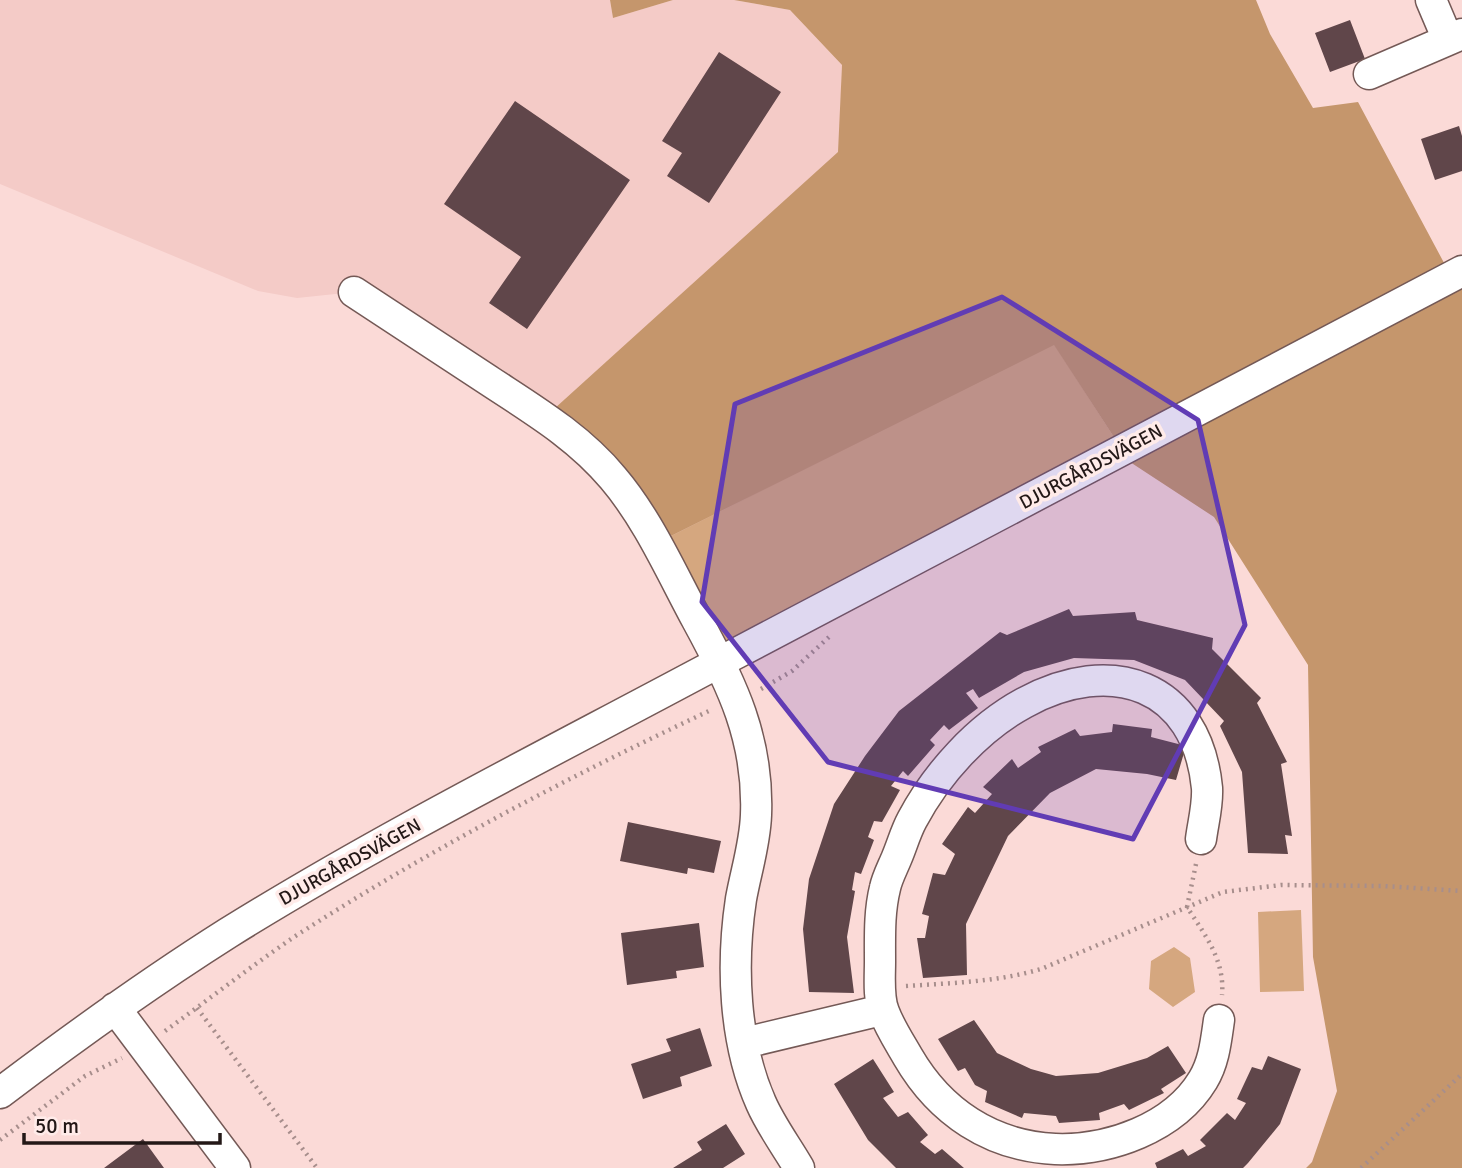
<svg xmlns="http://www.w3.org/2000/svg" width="1462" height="1168" viewBox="0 0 1462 1168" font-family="Signika,sans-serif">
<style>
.built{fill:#f4cbc7}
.green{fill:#d5a77f}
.forest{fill:#c5966c}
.building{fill:#60464a}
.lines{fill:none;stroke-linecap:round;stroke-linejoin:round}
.minor-casing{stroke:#745956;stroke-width:33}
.path{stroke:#a78e8c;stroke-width:4.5;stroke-dasharray:2 5;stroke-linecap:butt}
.minor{stroke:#fff;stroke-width:30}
.marked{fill:#613cb4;fill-opacity:0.2;stroke:#613cb4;stroke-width:5;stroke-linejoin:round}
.labels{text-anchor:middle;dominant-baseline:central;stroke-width:7;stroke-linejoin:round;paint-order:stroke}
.street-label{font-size:19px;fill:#231817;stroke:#ffebe9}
</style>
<rect width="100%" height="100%" fill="#fbdad7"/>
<path class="built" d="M0 0H610L613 18 673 0H734L790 10 842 65 839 152 544 418 354 292 297 298 258 291 0 184Z"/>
<path class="green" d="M1054 344 1130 462 718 660 653 545Z
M1301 910 1304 991 1260 992 1258 912Z
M1174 947 1190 958 1195 992 1173 1007 1149 989 1151 961Z"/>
<path class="forest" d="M610 0H673L613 18Z
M734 0H1256L1270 34 1313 108 1358 102 1458 289 1462 287V1168H1306L1312 1162 1337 1091 1313 957 1308 665 1214 517 1130 462 1054 345 653 545 544 418 838 152 842 65 790 10Z"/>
<path class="building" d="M1350 20 1365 59 1330 72 1315 33Z
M719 52 781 92 709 203 667 176 682 153 662 141Z
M515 101 630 180 527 329 489 303 521 257 444 204Z
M1459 126 1462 136V171L1435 180 1421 139Z
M1069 609 1073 616 1135 612 1137 620 1213 638 1212 649 1261 698 1257 703 1287 762 1281 764 1292 836 1285 835 1288 854 1248 853 1242 772 1220 726 1224 721 1185 680 1134 660 1074 658 1024 672 979 698 973 689 966 693 978 708 949 730 944 725 930 740 935 745 908 776 903 771 891 786 900 790 882 822 874 821 868 837 874 840 861 874 855 872 852 890 855 891 847 937 854 993 809 992 803 929 809 879 834 804 865 756 899 711 1000 632 1007 635Z
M1113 724 1152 729 1151 737 1186 746 1176 780 1147 774 1096 769 1050 793 1008 836 966 924 967 975 923 978 917 938H925L929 916 922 914 933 873 945 875 955 854 942 844 968 807 975 813 992 794 983 787 1012 759 1018 768 1041 752 1038 747 1075 729 1080 736 1112 732Z
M628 822 721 841 714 873 688 868 687 874 620 861Z
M699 923 704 967 676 971 677 978 627 985 621 933Z
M974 1020 997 1053 1031 1069 1056 1076 1098 1073 1147 1058 1168 1046 1186 1073 1161 1089 1164 1093 1129 1110 1124 1104 1099 1113 1100 1120 1059 1123 1056 1116 1024 1113 1022 1118 985 1102 987 1091 975 1085 965 1068 958 1071 938 1039Z
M700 1028 712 1066 680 1077 682 1086 643 1099 631 1064 671 1051 666 1039Z
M1268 1056 1301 1069 1280 1124 1248 1163 1243 1168H1157L1155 1163 1183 1149 1188 1156 1206 1146 1200 1140 1227 1113 1235 1120 1246 1103 1237 1099 1252 1067 1262 1070Z
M873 1059 894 1092 883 1098 898 1117 908 1112 928 1135 920 1142 935 1154 942 1149 964 1168H896L868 1140 834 1084Z
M726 1124 745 1154 723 1168H673L702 1150 697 1142Z
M143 1139 164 1168H104Z"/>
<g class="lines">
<g class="minor-casing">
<path id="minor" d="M1431 0 1448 40 1462 34
M1369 74 1448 40
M354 292C398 321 443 350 488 380 532 409 578 436 613 478 648 519 671 572 697 620 732 684 759 740 756 815 755 844 746 871 741 899 731 965 734 1042 761 1103 771 1126 787 1147 799 1168
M1201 839C1203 823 1208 805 1207 788 1197 684 1111 655 1024 703 978 728 937 773 912 820 906 831 902 845 897 857 893 867 887 878 885 888 879 912 880 937 880 962 880 977 878 998 884 1012 890 1028 900 1043 908 1057 940 1112 991 1146 1055 1149 1109 1151 1174 1128 1203 1080 1214 1062 1216 1041 1219 1020
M115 1008 235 1168
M744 1043 882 1010
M0 1093C74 1037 149 983 228 933 376 841 532 762 686 680 944 543 1203 408 1462 271"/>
</g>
<path class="path" d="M761 689 792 671 829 637
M1196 864 1187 907C1205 935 1225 960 1222 995
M906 986C952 983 997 982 1041 969L1223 892 1281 885 1383 886 1462 891
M197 1008 317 1168
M165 1031C208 1000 250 967 294 937 427 851 568 777 711 710
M0 1140 85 1076 122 1058
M1361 1168 1462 1074"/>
<use href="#minor" class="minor"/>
</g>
<path class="marked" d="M1002 297 1198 420 1245 625 1133 839 828 762 702 602 735 404Z"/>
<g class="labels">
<g class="street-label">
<text transform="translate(1091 467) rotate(-28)">DJURGÅRDSVÄGEN</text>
<text transform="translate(350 862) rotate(-29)">DJURGÅRDSVÄGEN</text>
</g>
</g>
<path d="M24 1133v10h196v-10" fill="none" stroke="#231817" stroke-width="3.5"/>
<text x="35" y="1133" font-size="21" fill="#231817" stroke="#ffebe9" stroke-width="5" paint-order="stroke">50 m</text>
</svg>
